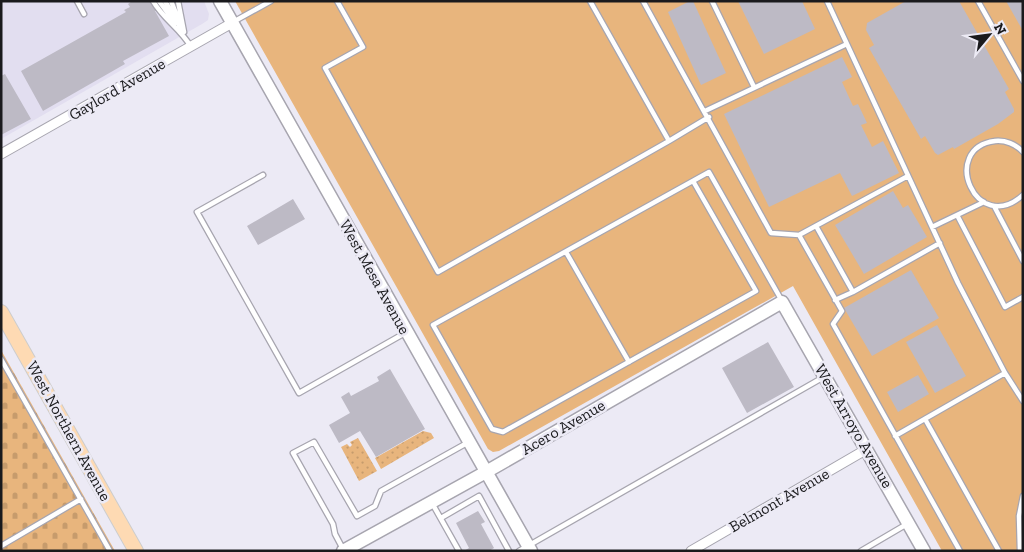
<svg xmlns="http://www.w3.org/2000/svg" width="1024" height="552" viewBox="0 0 1024 552" font-family="'Zilla Slab',serif">
<style>
.built{fill:#e2def0}
.grass{fill:url(#grass-dots)}
.cemetery{fill:url(#cemetery-stones)}
.park{fill:#e8b57d}
.building{fill:#bdbac5}
.lines{fill:none;stroke-linecap:round;stroke-linejoin:round}
.lane-casing{stroke:#a7a5af;stroke-width:7}
.street-casing{stroke:#a7a5af;stroke-width:11}
.secondary-casing{stroke:#a7a5af;stroke-width:15}
.primary-casing{stroke:#cdcdcd;stroke-width:16}
.lane{stroke:#fff;stroke-width:4.5}
.street{stroke:#fff;stroke-width:9}
.secondary{stroke:#fff;stroke-width:12}
.primary{stroke:#fedab3;stroke-width:14}
.labels{text-anchor:middle;dominant-baseline:central;stroke-width:5;stroke-linejoin:round;paint-order:stroke}
.street-label{font-size:16px;fill:#1a1a1d;stroke:#eceaf5}
</style>
<defs>
<pattern id="grass-dots" width="8" height="8" patternUnits="userSpaceOnUse" patternTransform="scale(1.25)"><rect width="8" height="8" fill="#e8b57d"/><path d="M2 2h.1M6 6h.1" fill="none" stroke="#c69b6c" stroke-width="1.8" stroke-linecap="round"/></pattern>
<pattern id="cemetery-stones" width="16" height="16" patternUnits="userSpaceOnUse" patternTransform="scale(1.25)"><rect width="16" height="16" fill="#e8b57d"/><path d="M2 7V4a2 2 0 0 1 4 0v3zM10 15v-3a2 2 0 0 1 4 0v3z" fill="#c69b6c"/></pattern>
</defs>
<rect width="100%" height="100%" fill="#eceaf5"/>
<path class="built" d="M1 1H204L209 14 208 20 202 24 1 139Z"/>
<path class="grass" d="M423 431 431 433 434 438 381 469 375 458Z
M358 438 377 471 359 481 341 447 347 444 350 447 352 445 350 442Z"/>
<path class="cemetery" d="M1 350 115 551H1Z"/>
<path class="park" d="M235 1H1023V551H942L793 286 499 451 493 452 488 449Z"/>
<path class="building" d="M132 1H171L155 11 169 36 123 61 125 64 43 111 21 71 126 12 124 10 130 7 128 4Z
M690 1H693L726 73 701 85 668 12Z
M738 1H802L815 29 764 54Z
M906 1H959L1009 89 1005 92 1014 109V112L998 124 954 149 953 147 938 155 935 153 925 136 921 139 869 48 874 45 866 30 867 23Z
M1006 1H1021L1023 5V31Z
M842 57 852 77 842 82 853 106 858 104 867 123 861 125 872 147 883 141 899 173 852 196 840 173 769 207 724 114Z
M5 74 31 119 1 135V76Z
M893 191 903 208 908 205 927 237 864 274 835 225Z
M293 199 305 219 258 245 247 226Z
M911 270 939 318 872 356 844 308Z
M937 325 966 376 935 393 906 342Z
M768 342 794 387 747 413 722 368Z
M390 369 425 429 376 457 360 431 339 443 329 425 350 413 341 397 349 392 351 396 379 381 377 377Z
M918 375 929 394 898 412 887 392Z
M478 511 485 522 481 524 494 548 489 551H464L469 548 456 523Z"/>
<g class="lines">
<g class="lane-casing">
<path id="lane" d="M77 1 84 14
M153 1C163 19 181 29 191 47
M159 1 175 23
M165 1 182 30
M171 1 180 23
M178 1 184 32
M337 1 363 47 325 68 438 272 669 141 590 1
M643 1 771 233 799 235 842 311 833 324 960 551
M712 1 754 87
M827 1 958 283 1005 373 1023 401
M978 1 1023 81
M233 22 271 1
M705 111 847 44
M669 141 709 117
M1023 152C1016 144 1005 140 995 141 939 148 976 237 1023 195
M263 175 197 212 299 393 405 333
M693 181 756 291 503 432 492 429 433 325 709 172 782 301
M994 206 1023 261
M957 215 1005 307 1023 297
M816 226 853 292
M932 227 984 202
M799 235 908 176
M566 252 629 362
M835 300 853 292 940 243
M1 359 110 551
M925 419 999 551
M895 436 1005 373
M432 503 459 551
M441 518 479 496 509 551
M1 546 81 499
M343 549 335 534 333 524 293 453 314 442 357 516 375 506 381 491 467 443
M519 551 822 378
M861 551 907 524
M1020 551 1019 516 1023 496"/>
</g>
<g class="street-casing">
<path id="street" d="M1 154 232 23
M691 551 867 449"/>
</g>
<g class="secondary-casing">
<path id="secondary" d="M220 1 531 551
M343 551 486 472 782 302 924 551"/>
</g>
<g class="primary-casing">
<path id="primary" d="M1 312 136 551"/>
</g>
<use href="#lane" class="lane"/>
<use href="#street" class="street"/>
<use href="#secondary" class="secondary"/>
<use href="#primary" class="primary"/>
</g>
<g class="labels">
<g class="street-label">
<text transform="translate(117 89) rotate(-30)">Gaylord Avenue</text>
<text transform="translate(375 277) rotate(61)">West Mesa Avenue</text>
<text transform="translate(854 426) rotate(60)">West Arroyo Avenue</text>
<text transform="translate(563 427) rotate(-30)">Acero Avenue</text>
<text transform="translate(69 431) rotate(61)">West Northern Avenue</text>
<text transform="translate(779 500) rotate(-30)">Belmont Avenue</text>
</g>
</g>
<rect width="1024" height="552" fill="none" stroke="#1a1a1d" stroke-width="5"/>
<g transform="translate(989 35) rotate(61)" stroke="#eceaf5" stroke-width="4" paint-order="stroke">
<path d="M0-4L9 19L0 12L-9 19Z" fill="#1a1a1d"/>
<text y="-8" font-size="14" font-weight="bold" text-anchor="middle" fill="#1a1a1d">N</text>
</g>
</svg>
